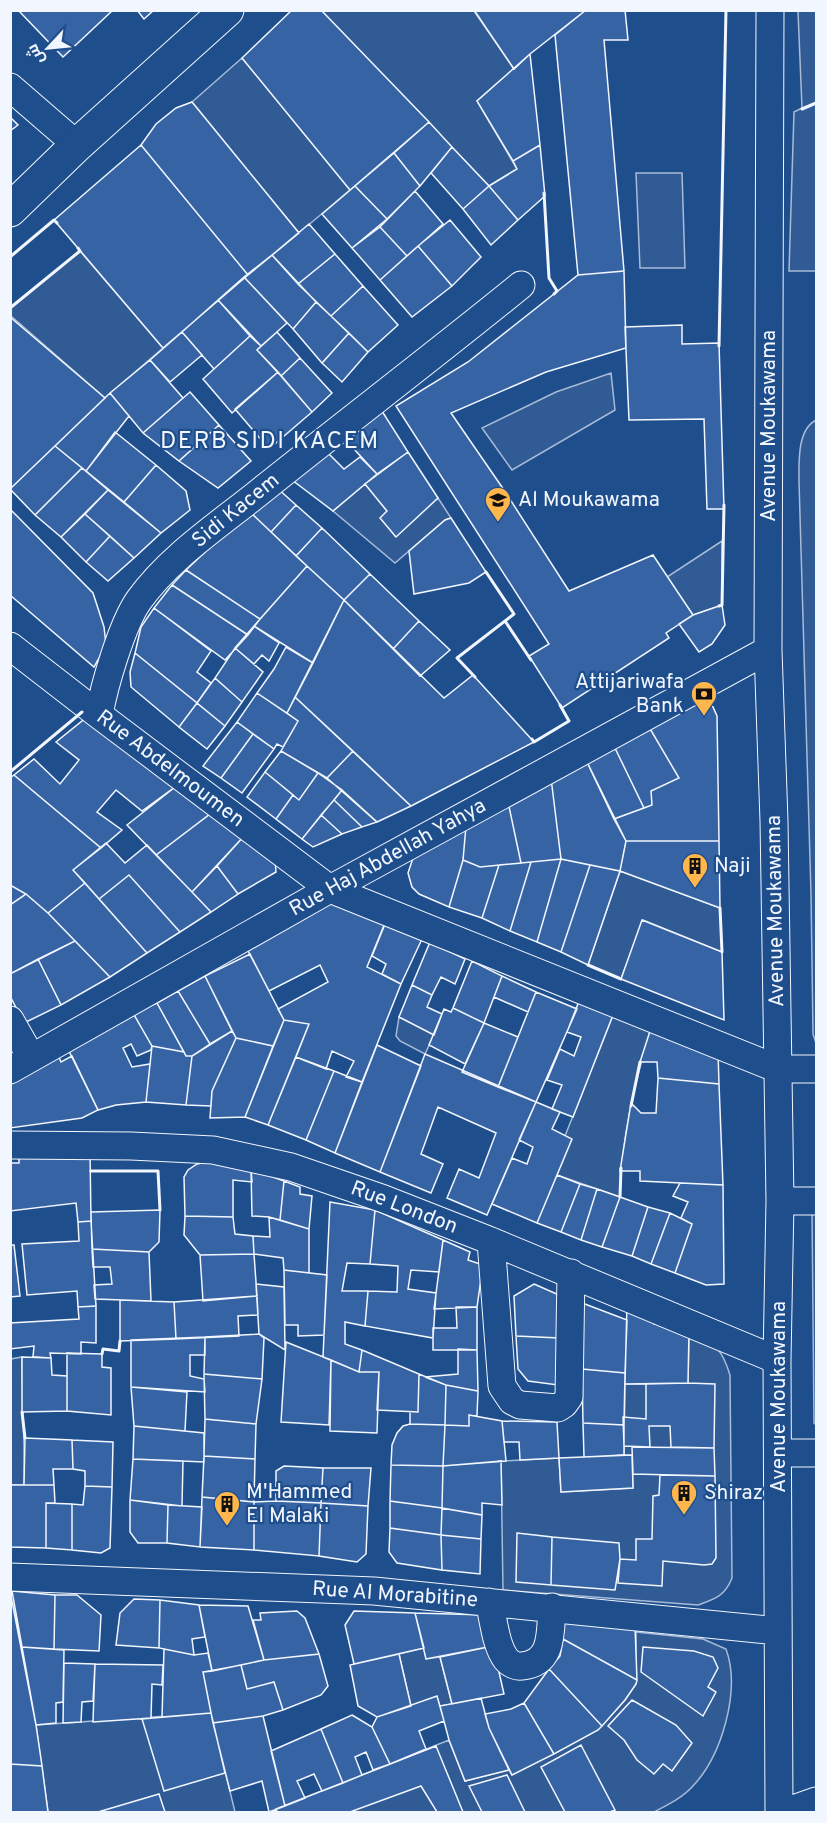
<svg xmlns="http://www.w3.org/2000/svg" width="827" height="1823" viewBox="0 0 827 1823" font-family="Overpass,Cairo,sans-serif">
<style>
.green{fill:#305b95;stroke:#a8bbd7;stroke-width:1.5}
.building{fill:#3563a3;stroke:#f2f6ff;stroke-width:1.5}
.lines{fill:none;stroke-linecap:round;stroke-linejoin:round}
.minor-casing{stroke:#f2f6ff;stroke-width:29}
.tertiary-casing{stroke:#f2f6ff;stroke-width:35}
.minor{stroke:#1f4e8c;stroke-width:27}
.tertiary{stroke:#1f4e8c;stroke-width:33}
.wall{stroke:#f2f6ff;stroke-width:3}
.labels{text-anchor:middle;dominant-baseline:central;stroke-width:4.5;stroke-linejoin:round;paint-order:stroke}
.street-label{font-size:21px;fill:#f2f6ff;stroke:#1f4e8c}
.poi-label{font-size:21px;fill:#f2f6ff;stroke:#1f4e8c;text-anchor:start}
.quarter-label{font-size:24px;letter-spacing:1.5px;fill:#f2f6ff;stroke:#1f4e8c}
</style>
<rect width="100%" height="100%" fill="#1f4e8c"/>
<path class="green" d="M321 11H474L514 69 477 101 517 169 489 186Z
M798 11H816V271H789L794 112 802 108Z
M242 58 350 190 299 233 192 102Z
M636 173H682L685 268H640Z
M80 251 163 348 105 398 11 316V308Z
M611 373 615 410 512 470 482 428 556 392Z
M816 420V1043L813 1034 811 894 799 481C799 462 797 430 816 420Z
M365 484 387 511 381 518 395 536 438 498 451 518 445 520 395 563 333 511Z
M722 541V605L693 615 667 577Z
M620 871 720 908 722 952 643 920 621 979 588 965Z
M615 1010 652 1025C635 1081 621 1139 620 1197L557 1175 565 1136Z
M399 1017 434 1035 425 1054 400 1041 396 1036Z
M812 1212H816V1425L814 1423Z
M689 1332C715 1345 721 1346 730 1375L732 1578C725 1596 715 1599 698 1605L503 1590 501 1461 559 1458 561 1492 633 1488 632 1455H624L625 1384 688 1383Z
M22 1357C22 1400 25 1442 24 1485H11V1359Z
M636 1632 703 1639 726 1649C741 1690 722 1756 692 1787 682 1798 667 1805 654 1812H269L449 1740 465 1781 509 1770 512 1775 598 1730 625 1700 636 1684Z
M424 1648 426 1659 440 1657 452 1704 440 1706 437 1697 411 1706 399 1654Z
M211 1713 235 1812H48L36 1725Z"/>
<path class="building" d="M18 10H113L63 57Z
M137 10H154L144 19Z
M292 10H321L429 122 350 190 242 58Z
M474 10H586L530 54 514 69Z
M586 10H625L628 40H604L624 271 578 275 555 35Z
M530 54 540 145 513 161 477 101Z
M192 102 299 233 248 275 141 145 156 124 176 108Z
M10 117 18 125 10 131Z
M429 122 452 147 420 186 394 153Z
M141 145 248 275 163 348 54 220Z
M540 145 545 196 518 220 489 186 517 169 513 161Z
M452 147 489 186 463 209 431 173Z
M394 153 420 186 387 219 355 186Z
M355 186 387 219 352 248 322 214Z
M489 186 518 220 491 245 463 209Z
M415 191 443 224 407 256 380 227Z
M450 220 481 257 452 286 418 246Z
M309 224 335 254 298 284 272 255Z
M380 227 407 256 380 280 352 248Z
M418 246 452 286 412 317 380 280Z
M335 254 363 286 331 316 298 284Z
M272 255 316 302 293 329 244 277Z
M624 271 626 348 546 372 451 413 504 490 569 591 653 555 693 615 666 633 669 638 562 708 529 656 549 644 396 406 468 362 578 275Z
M244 277 287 323 261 346 218 300Z
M363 286 398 325 368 352 331 316Z
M218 300 250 336 214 369 182 332Z
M316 302 349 333 322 363 293 329Z
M10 317 105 398 10 489Z
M682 325V344L719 343 724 509H707L704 419 629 420 625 327Z
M182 332 202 355 170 382 150 360Z
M277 332 300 358 281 376 257 350Z
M349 333 368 352 342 382 322 363Z
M250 336 261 346 257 350 278 372 232 413 203 379Z
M300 358 332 393 312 412 281 376Z
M150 360 183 398 143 433 110 393Z
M278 372 312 412 269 449 235 409Z
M190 392 219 425 179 461 143 433Z
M110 393 129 416 86 471 55 446Z
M380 408 408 452 377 474 342 436Z
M219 425 251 461 218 488 179 461Z
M115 432 156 465 124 502 86 471Z
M55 446 82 468 35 515 10 489Z
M325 450 344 469 360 457 377 474 333 511 292 480Z
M408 452 438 498 396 537 380 518 387 511 365 484Z
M156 465 186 491 190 510 161 533 124 502Z
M82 468 108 490 61 537 35 515Z
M276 487 296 505 271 532 249 511Z
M108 490 161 533 134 558 85 514Z
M296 505 322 528 296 556 271 532Z
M10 509 93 593 104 627 106 645 94 667 10 595Z
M249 511 307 566 260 619 186 570Z
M85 514 110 536 86 562 61 537Z
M451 518 486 572 469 583 414 594 409 551 445 520Z
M322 528 370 574 344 600 296 556Z
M110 536 134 558 108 581 86 562Z
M307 566 344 600 313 663 254 626Z
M186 570 260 619 248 635 172 585Z
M370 574 419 621 393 649 344 600Z
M172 585 248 635 225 660 154 608Z
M344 600 444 698 473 675 534 742 411 806 295 697Z
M722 605 725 625 712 644 699 652 679 624 693 615Z
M154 608 211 651 197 672 211 683 197 703 135 653 141 627Z
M419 621 450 650 420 676 393 649Z
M254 626 279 643 269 661 262 655 254 664 235 648Z
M286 647 313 663 287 713 257 693 274 669Z
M235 648 263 672 242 702 215 678Z
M135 653 197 703 179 727 131 687 130 672Z
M215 678 242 702 225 726 197 703Z
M257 693 298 721 283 747 277 744 274 749 237 722Z
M295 697 353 751 327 778 281 751 298 721 287 713Z
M705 700 713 707 717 716 719 841H626L614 819 652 805 651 791 679 778 649 727 696 702Z
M197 703 225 726 207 749 179 727Z
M87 717 179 784 142 811 116 790 97 812 122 830 101 848 14 775 34 759 60 784 79 760 56 742Z
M237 722 253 734 221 778 203 766Z
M649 727 679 778 651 791 652 805 644 808 614 746Z
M253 734 274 749 242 793 221 778Z
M614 746 644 808 614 819 586 760Z
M281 751 318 773 299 800 265 772Z
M353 751 411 806 377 822 327 778Z
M586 760 626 841 620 871 561 859 551 778Z
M265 772 293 795 276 819 247 797Z
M318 773 342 790 302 839 276 819 293 795 299 800Z
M14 775 101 848 73 870 85 883 48 913 26 894 10 885V778Z
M551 778 561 859 521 863 508 802Z
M179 784 214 811 156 855 127 825Z
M342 790 377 822 362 827 334 800Z
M334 800 362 827 342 834 321 815Z
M508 802 521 863 480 867 463 860 466 826Z
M214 811 245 835 192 892 156 855Z
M321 815 342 834 313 847 302 839Z
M466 826 463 860 449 907 419 894 412 887 408 873 413 858Z
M245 835 275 859 276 872 238 894 217 866Z
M626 841H719L720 908 620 871Z
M106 843 125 863 147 845 211 912 180 932 129 875 99 899 73 870Z
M561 859 537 942 510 931 531 862Z
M561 859 590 865 561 952 537 942Z
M463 860 480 867 499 865 482 918 449 907Z
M531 862 510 931 482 918 499 865Z
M590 865 620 871 588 965 561 952Z
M217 866 238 894 211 912 192 892Z
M129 875 180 932 147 953 99 899Z
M85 883 147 953 110 977 48 913Z
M10 885 26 894 10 905Z
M26 894 48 913 75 941 10 974V905Z
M332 896 387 918 367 967 401 984 362 1082 346 1077 354 1061 332 1051 326 1069 296 1057 309 1024 284 1020 278 1009 328 982 320 965 269 991 245 945Z
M642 920 722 952 724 1020 621 979Z
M385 924 422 939 401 984 382 974 386 964 372 956Z
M75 941 110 977 61 1005 38 959Z
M430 942 465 959 455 984 441 977 432 995 412 985Z
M250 954 284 1020 273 1046 236 1038 205 976Z
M38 959 61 1005 24 1023 10 996V974Z
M472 961 502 976 484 1023 453 1008Z
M205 976 232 1031 210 1044 178 991Z
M502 976 536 992 528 1012 494 997Z
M412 985 432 995 427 1007 442 1014 434 1035 399 1017Z
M178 991 210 1044 192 1056H186L157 1003Z
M536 992 577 1009 536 1102 498 1087Z
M581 996 615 1010 573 1117 552 1109 562 1085 547 1080 560 1049 574 1056 581 1037 567 1032Z
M157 1003 184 1052 152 1046 133 1013Z
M453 1008 484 1023 465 1064 429 1045 444 1009 451 1012Z
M133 1013 152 1046 151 1050 137 1056 131 1044 123 1048 132 1067 150 1064 146 1102 116 1105 98 1110 67 1047Z
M284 1020 309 1024 268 1125 245 1117Z
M484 1023 518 1037 498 1087 462 1072Z
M652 1025 718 1051 719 1084 658 1078 657 1062H640Z
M232 1031 236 1038 212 1091 211 1106 186 1105 192 1056Z
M236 1038 273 1046 245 1117 210 1118 212 1091Z
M377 1045 421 1066 380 1172 335 1153Z
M152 1046 184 1052 186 1056H192L186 1105 146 1102Z
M425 1054 536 1102 487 1215 447 1198 459 1169 479 1178 496 1133 438 1107 421 1154 443 1164 431 1193 380 1172Z
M58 1055 61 1062 72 1056 98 1110 82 1118 10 1128V1084Z
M296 1057 334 1071 306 1140 268 1125Z
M334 1071 362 1082 335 1153 306 1140Z
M658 1078 719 1084 723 1185 640 1181V1171H620L631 1103 641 1113H656Z
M536 1102 560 1112 552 1129 572 1139 537 1223 492 1204 512 1158 527 1164 533 1147 519 1140Z
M90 1152 91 1221 78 1222 76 1203 10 1211V1163H19V1156Z
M211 1161 251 1169 252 1182 233 1180V1217L185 1216 184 1177 188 1170 197 1164Z
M251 1169 284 1181 280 1220 269 1217 252 1216Z
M557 1175 580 1184 561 1232 537 1223Z
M284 1181 300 1187V1194L312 1196 309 1229 280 1220Z
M680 1183 723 1185 724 1284 706 1285 675 1273 692 1224 681 1218 688 1202 673 1196Z
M580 1184 597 1189 581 1240 561 1232Z
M597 1189 620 1197 602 1247 581 1240Z
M620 1197 648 1207 632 1256 602 1247Z
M330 1202 375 1210 370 1264 347 1263 342 1291H368L365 1326 345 1322V1344L362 1350 359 1372 323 1357Z
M648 1207 670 1213 651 1264 632 1256Z
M160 1210 159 1242 149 1252 92 1249 91 1212Z
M375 1210 443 1240 439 1272 411 1270 408 1289 436 1293 433 1338 365 1326 368 1291 397 1292 398 1266 370 1264Z
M670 1213 692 1224 675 1273 651 1264Z
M185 1216 233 1217 235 1234 253 1236 254 1254 200 1255 184 1235Z
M269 1217 309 1229V1273L284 1270 283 1258 254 1254 253 1236 270 1237Z
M91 1221 96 1306 78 1307 77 1291 27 1295 22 1244 79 1241 78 1222Z
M443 1240 470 1252 468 1260 483 1265 477 1307 434 1309Z
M10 1245H14L20 1296 10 1297Z
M92 1249 149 1252 151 1301 95 1299 94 1285 112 1284 110 1267H93Z
M254 1254 257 1296 203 1301 200 1255Z
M284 1270 327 1275 324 1335 298 1336V1325H285Z
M256 1284 284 1287 285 1350 259 1334Z
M534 1284 559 1295V1338L516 1336 514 1296Z
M257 1296 258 1315 238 1316 239 1336 176 1339 174 1302Z
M120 1300 174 1302 176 1339 120 1341Z
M577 1301 627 1320 625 1373 582 1369Z
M627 1303 655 1314 654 1324H671V1330L689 1332 688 1383 625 1384Z
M96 1306V1343L81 1342V1354L50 1353 51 1358 33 1357 34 1346 10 1349V1323L79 1319 78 1307Z
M456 1307H477V1350H433V1328H457Z
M259 1334 264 1338 262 1379 204 1374 205 1337Z
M516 1336 559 1338 558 1385 528 1381 518 1369Z
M205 1337V1355H190V1376L204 1379 205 1392 131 1387V1340Z
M286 1342 331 1360 329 1425 281 1422Z
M458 1349 477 1350 478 1391 446 1385 425 1377 458 1374Z
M362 1350 419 1374 418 1412 377 1410 379 1372H359Z
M67 1353 102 1354V1367L111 1368V1415L67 1411Z
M22 1357 51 1358 52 1375 67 1376V1411L22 1412Z
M331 1360 359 1372H379L377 1433 330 1431Z
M582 1369 625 1373 624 1425 583 1423Z
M204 1374 262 1379 256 1424 205 1419Z
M419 1374 446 1385 445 1425 410 1424V1412H418Z
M688 1383 715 1384 714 1448 671 1447 670 1426H649L650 1447 624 1446 623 1417 646 1419V1384Z
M446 1385 478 1391 477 1416 469 1415V1426L445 1425Z
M131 1387 187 1392 185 1431 134 1426Z
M469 1415 502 1421 506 1461 443 1466 445 1425 469 1426Z
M205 1419 256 1424 255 1459 204 1456Z
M502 1421 557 1422 559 1458 520 1460 519 1442H504Z
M583 1423 624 1425V1455L584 1457Z
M410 1424 445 1425 443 1466 391 1465 392 1445 397 1433 403 1426Z
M134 1426 204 1433V1462L133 1459Z
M25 1438 72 1440 73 1469H53L54 1485H24Z
M72 1440 113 1442 112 1487 85 1486V1471L73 1469Z
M632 1447 714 1448 715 1476 633 1474Z
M632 1455 633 1488 561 1492 559 1458Z
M204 1456 255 1459 254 1502 202 1497Z
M133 1459 183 1461 182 1506 130 1500Z
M501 1461 502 1505 482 1503V1515L442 1508 443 1466Z
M391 1465 443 1466 442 1508 390 1501Z
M284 1466 323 1468 321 1503 276 1501V1471Z
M323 1468H371L368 1506 321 1503Z
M660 1475 715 1476 716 1558 712 1564 704 1565 663 1561 662 1586 618 1583 620 1559 636 1560V1539H652L653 1496 659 1495Z
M10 1485H54L55 1503H46V1548L10 1547Z
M85 1486 112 1487 110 1548 101 1553 72 1550V1504L83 1505Z
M202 1497 254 1502V1550L200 1547Z
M130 1500 168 1505 167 1543H138L130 1532Z
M276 1501 321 1503 319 1556 254 1550V1502Z
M390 1501 442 1508 441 1535 390 1528Z
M46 1503 72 1504V1550L46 1548Z
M321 1503 368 1506 366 1554 357 1562 319 1556Z
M168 1505 202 1507 200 1547 167 1543Z
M442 1508 482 1515 481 1539 441 1535Z
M390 1528 441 1535 442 1570 397 1563 389 1552Z
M517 1533 552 1537 551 1585 516 1582Z
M441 1535 481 1539 480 1574 442 1570Z
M552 1537 619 1543 620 1559 615 1590 551 1585Z
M10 1591 36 1725 42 1766 10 1764Z
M12 1591 55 1595 54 1649 22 1647Z
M55 1595H77L101 1615 99 1651 54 1649Z
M134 1599 160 1600 159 1648 116 1645 120 1613Z
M160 1600 199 1605 205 1637 192 1639 194 1655 159 1648Z
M199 1605 248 1606 264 1660 212 1671Z
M297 1611 305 1618 319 1654 264 1660 253 1620H261L260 1613Z
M354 1611 415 1613 424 1648 354 1664 345 1625Z
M415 1613 486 1615 493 1646 426 1659Z
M562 1621 635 1626 637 1680 563 1639Z
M563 1639 637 1680 636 1684 625 1700 602 1726 549 1669 560 1656Z
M493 1646 504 1694 452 1704 440 1657Z
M22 1647 64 1650 63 1702 56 1703V1723L36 1725Z
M643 1647 694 1651 713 1657 718 1668 708 1687 716 1692 703 1716 641 1672Z
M164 1649 194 1655 208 1653 212 1671 203 1672 211 1713 162 1717Z
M319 1654 328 1686 321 1695 283 1710 274 1682 247 1689 241 1665 264 1660Z
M399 1654 411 1706 377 1717 358 1706 350 1665Z
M64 1663 95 1664 93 1701 82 1702 81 1722 63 1723Z
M95 1664 163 1665 162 1685 152 1684 151 1718 93 1722Z
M241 1665 247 1689 274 1682 283 1710 263 1716 213 1723 203 1672Z
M549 1669 602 1726 598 1730 554 1754 524 1703Z
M437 1696 444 1721 419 1731 426 1749 390 1764 372 1727 377 1717Z
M481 1698 489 1728 509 1770 465 1781 449 1740 440 1706Z
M632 1700 676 1725 692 1743 672 1771 663 1764 654 1774 637 1760 624 1740 608 1726Z
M524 1703 554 1754 512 1775 489 1728 485 1714 511 1709Z
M211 1713 225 1773 164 1791 142 1719Z
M352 1715 372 1727 390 1764 373 1770 366 1752 355 1757 362 1775 343 1783 321 1729Z
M263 1716 285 1806 269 1812 262 1781 230 1791 213 1723Z
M321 1729 343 1783 322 1791 314 1774 297 1781 305 1798 285 1806 271 1751Z
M581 1745 615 1810 610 1812H565L541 1767Z
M436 1746 463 1812H437L421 1786 350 1812H277L276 1809Z
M10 1764 42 1766 48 1812H10Z
M507 1775 525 1812H482L469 1786Z
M159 1794 165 1812H98Z"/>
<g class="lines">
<g class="minor-casing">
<path id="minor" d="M770 10 768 650 774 821 780 1201 777 1360 779 1812
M10 87 77 145
M10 646 99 715 330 889 778 1069H816
M99 715C104 686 122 624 139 600 169 558 217 526 257 494 344 424 434 356 521 285
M10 1020 31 1057
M10 1070 330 889 768 650
M10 1145 131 1146 213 1150 291 1167 384 1199 486 1239 777 1360
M780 1201H816
M491 1241 502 1386 512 1401 520 1405 558 1408 564 1404 569 1397 571 1273
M779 1453H816
M10 1577 374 1591 778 1631
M489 1602C494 1620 495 1644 506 1659 510 1664 517 1667 522 1666 554 1663 550 1631 552 1607
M785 1812 816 1801"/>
</g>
<g class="tertiary-casing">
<path id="tertiary" d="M10 210 77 145 227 10"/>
</g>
<use href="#minor" class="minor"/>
<use href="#tertiary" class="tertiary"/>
<path class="wall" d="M802 109 816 103
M544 193 549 278 557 291 554 294
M10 257 54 220 57 223
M10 308 80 251 78 248
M719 346 726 10
M719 606 722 605 724 505
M505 621 531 660
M475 677 457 658 514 614 486 572
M532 739 534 742 569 721 560 705
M10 772 82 712
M720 908 722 952
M588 965 621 979
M631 1106 640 1062
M91 1171H158L160 1210
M620 1197 621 1168
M102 1354 103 1349 119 1351 120 1341
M22 1412 25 1438"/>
</g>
<defs>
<g id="school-pin" transform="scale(1.35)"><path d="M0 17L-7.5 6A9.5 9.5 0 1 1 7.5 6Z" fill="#ffb74d" stroke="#1f4e8c"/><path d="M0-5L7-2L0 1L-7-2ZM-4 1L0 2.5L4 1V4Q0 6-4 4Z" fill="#111"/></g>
<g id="bank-pin" transform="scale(1.35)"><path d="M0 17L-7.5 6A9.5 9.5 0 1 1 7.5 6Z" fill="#ffb74d" stroke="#1f4e8c"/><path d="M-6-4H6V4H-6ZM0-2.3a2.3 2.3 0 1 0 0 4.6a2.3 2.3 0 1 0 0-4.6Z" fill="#111"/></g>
<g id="building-pin" transform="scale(1.35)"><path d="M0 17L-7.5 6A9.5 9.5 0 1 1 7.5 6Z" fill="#ffb74d" stroke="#1f4e8c"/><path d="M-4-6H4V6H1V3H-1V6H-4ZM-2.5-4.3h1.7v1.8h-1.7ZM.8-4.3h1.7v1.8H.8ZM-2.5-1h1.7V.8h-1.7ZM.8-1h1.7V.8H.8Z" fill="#111"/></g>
</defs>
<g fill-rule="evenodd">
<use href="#school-pin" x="498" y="500"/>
<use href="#bank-pin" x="704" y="694"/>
<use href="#building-pin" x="695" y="866"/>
<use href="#building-pin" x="684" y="1493"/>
<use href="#building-pin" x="227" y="1504"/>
</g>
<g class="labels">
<g class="street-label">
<text transform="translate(769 426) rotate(-90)">Avenue Moukawama</text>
<text transform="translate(236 511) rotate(-39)">Sidi Kacem</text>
<text transform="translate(170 769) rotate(37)">Rue Abdelmoumen</text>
<text transform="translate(388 858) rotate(-29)">Rue Haj Abdellah Yahya</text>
<text transform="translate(776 911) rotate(-91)">Avenue Moukawama</text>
<text transform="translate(404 1208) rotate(21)">Rue London</text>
<text transform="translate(779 1397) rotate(-90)">Avenue Moukawama</text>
<text transform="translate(395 1595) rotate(4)">Rue Al Morabitine</text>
</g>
<g class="poi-label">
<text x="518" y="500">Al Moukawama</text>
<text x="684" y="682" text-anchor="end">Attijariwafa<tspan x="684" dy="24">Bank</tspan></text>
<text x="714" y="866">Naji</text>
<text x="246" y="1492">M'Hammed<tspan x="246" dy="24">El Malaki</tspan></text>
<text x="704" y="1493">Shiraz</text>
</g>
<g class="quarter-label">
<text x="270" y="442">DERB SIDI KACEM</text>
</g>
</g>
<rect width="827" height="1823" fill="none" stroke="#f2f6ff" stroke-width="24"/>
<g transform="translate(48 48) rotate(244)" stroke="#1f4e8c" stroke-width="4.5" paint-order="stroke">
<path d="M0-4.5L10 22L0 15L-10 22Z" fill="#f2f6ff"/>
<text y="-9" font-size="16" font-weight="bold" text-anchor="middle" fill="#f2f6ff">ش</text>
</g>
</svg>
